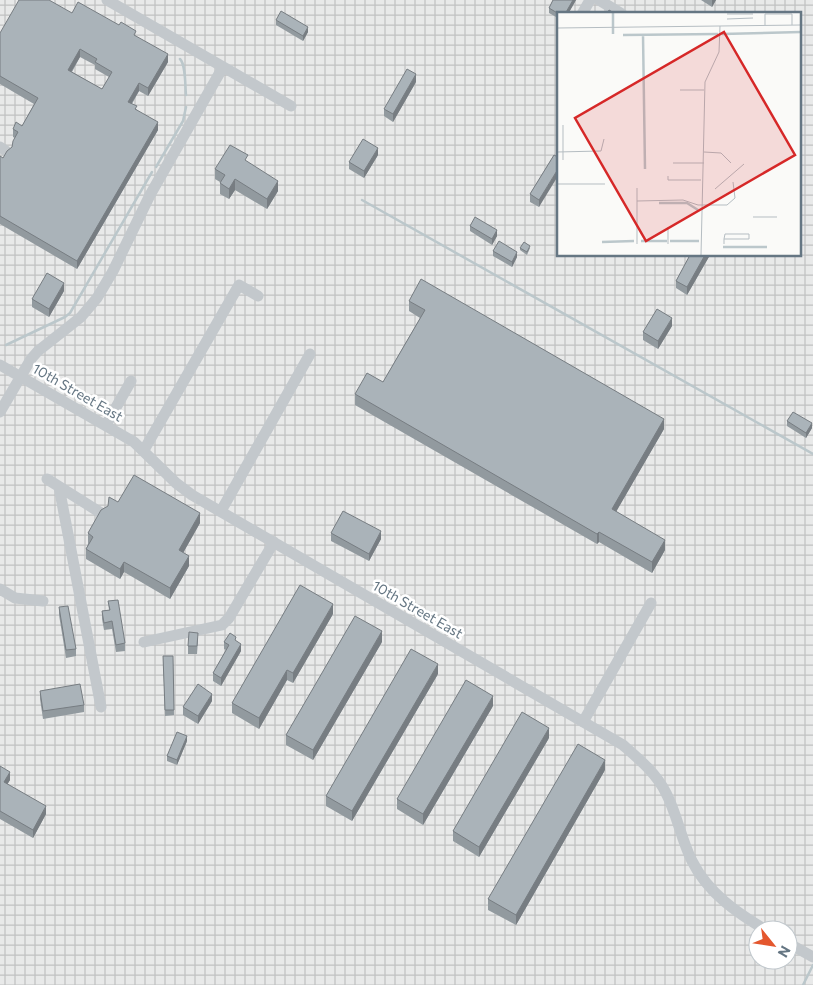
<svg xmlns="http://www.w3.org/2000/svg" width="813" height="985" viewBox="0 0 813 985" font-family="Commissioner,sans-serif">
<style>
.industrial{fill:url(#industrial-grid);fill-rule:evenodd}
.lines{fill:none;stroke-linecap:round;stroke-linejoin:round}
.stream{stroke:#bbc7cb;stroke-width:2.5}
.minor{stroke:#c3c8cc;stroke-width:11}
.wall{fill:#929a9f;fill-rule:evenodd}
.shaded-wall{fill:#777d82}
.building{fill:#aab3b9;stroke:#777d82;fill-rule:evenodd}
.labels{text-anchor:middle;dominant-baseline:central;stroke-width:5;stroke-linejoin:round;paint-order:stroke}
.street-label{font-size:14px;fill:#657683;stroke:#fff}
.inset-river{fill:none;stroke:#bbc7cb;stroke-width:2.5}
.inset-road{fill:none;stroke:#b5bdc2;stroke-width:1}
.view{fill:#d62828;fill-opacity:0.15;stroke:#d62828;stroke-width:2.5}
.inset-edge{fill:none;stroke:#657683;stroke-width:2.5}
</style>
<defs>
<pattern id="industrial-grid" width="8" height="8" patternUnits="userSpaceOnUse" patternTransform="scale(1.25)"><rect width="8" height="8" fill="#e8e9e9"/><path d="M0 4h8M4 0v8" fill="none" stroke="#c0c1c2"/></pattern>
</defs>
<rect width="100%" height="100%" fill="#fafaf8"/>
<path class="industrial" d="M0 0H813V985H0ZM558 14H799V255H558ZM758 930H788V960H758Z"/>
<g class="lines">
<path class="stream" d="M180 59C186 65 185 86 186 95
M156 167 183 121 186 107
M362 200 813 454
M6 345 65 317 70 313 152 172
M803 985 813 965"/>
<path class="minor" d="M107 0 291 106
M599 0 622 14
M582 14 590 0
M0 147 6 151
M0 365 134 442 176 483 192 495 623 745C639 759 656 773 666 793 677 814 681 839 692 861 708 893 737 913 766 930
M0 412 31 359 38 351 81 317 97 298 113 271 150 195 223 67
M106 425 131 381
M144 450 239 285 258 296
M47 479 101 513
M59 487 101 707
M221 511 310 354
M0 589 15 598 43 601
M144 642 222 625 229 618 274 542
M583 722 651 603
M788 943 813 957"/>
</g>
<path class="wall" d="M553 0H576L568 14H558V18L549 13V8Z
M701 0H716L712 7Z
M72 13 136 36 168 62 148 96 139 91 132 104 137 110 158 130 77 269 0 224V156L3 158 12 147 15 138 13 137V129L22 126 34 104 0 84V33ZM80 57 95 65V69L109 77 102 89 72 72Z
M276 20 308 32 303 41 276 25Z
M416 82 393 122 384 116V109Z
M378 155 364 178 349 169V162Z
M554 155 539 207 530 202V194Z
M248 162 278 191 267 209 235 190 229 199 220 194V182L215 179V169Z
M470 226 497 236 492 245 470 231Z
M520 248H530L527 255 520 250Z
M493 251 517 257 512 267 493 256Z
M690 255H710L687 295 676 288V281Z
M64 291 49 317 32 307V299Z
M409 301 664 429 616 511 665 550 652 573 599 542 597 544 355 405V394L383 382 420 318 409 311Z
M672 326 658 349 643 340V332Z
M787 421 812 428 806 438 787 426Z
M118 502 200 523 183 553 189 566 170 599 124 572 120 579 86 559V549L88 544V533Z
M331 533 381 539 369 561 331 541Z
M108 601 125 643V651L116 652 112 629 104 630 102 619V611L109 610Z
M59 607 76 649V656L66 658 59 615Z
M333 614 293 683 287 680 259 729 232 713V703Z
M198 640 197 654H188V646Z
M236 641 241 651 221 686 213 681V673L226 650 224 649V642Z
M382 642 313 760 286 745V735Z
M163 656H173L174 715 165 716Z
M438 674 352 821 326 806V796Z
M40 691 84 705V712L43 719 40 699Z
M212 701 198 724 183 715V707Z
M493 706 423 825 397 809V799Z
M549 738 479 857 453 841V831Z
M187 741 177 765 167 761V756Z
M0 766 10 780 7 784 46 814 33 838 0 819Z
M605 770 516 925 488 910V899Z"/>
<path class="shaded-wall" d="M573 0H576L568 14H565Z
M712 0H716L712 7Z
M308 27V32L303 41V36Z
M80 49V57L68 77V70Z
M168 54V62L148 96V88Z
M416 74V82L393 122V114Z
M139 83V91L128 109V102Z
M158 122V130L77 269V261Z
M378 148V155L364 178V171Z
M558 169V176L539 207V200Z
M235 179V190L229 199V189Z
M278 181V191L267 209V199Z
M497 230V236L492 245V239Z
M517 252V257L512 267V262Z
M705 255H710L687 295V287Z
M64 283V291L49 317V309Z
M672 318V326L658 349V341Z
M664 419V429L612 519V509Z
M812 423V428L806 438V433Z
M200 513V523L179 560V550Z
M381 531V539L369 561V554Z
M599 532V542L597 544V534Z
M665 540V550L652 573V562Z
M189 556V566L170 599V588Z
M124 562V572L120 579V569Z
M333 604V614L293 683V673Z
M382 631V642L313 760V750Z
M241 644V651L221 686V678Z
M438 664V674L352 821V811Z
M287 670V680L259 729V718Z
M212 694V701L198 724V716Z
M493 696V706L423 825V814Z
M549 728V738L479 857V847Z
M187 736V741L177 765V760Z
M605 760V770L516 925V915Z
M10 772V780L4 790V782Z
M46 806V814L33 838V830Z"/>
<path class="building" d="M19 0H49L72 13 78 2 119 25 121 22 136 31 134 35 168 54 148 88 139 83 128 102 137 106 135 109 158 122 77 261 0 216V156L3 158 7 151 12 147 13 141 18 132 13 129 16 122 22 126 38 98 0 76V33ZM80 49 97 59 95 62 112 72 102 89 68 70Z
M553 0H573L565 14H559L549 8Z
M609 10 616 14H607Z
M281 11 308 27 303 36 276 20Z
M407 69 416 74 393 114 384 109Z
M363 139 378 148 364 171 349 162Z
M230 145 248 155 245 160 278 181 267 199 235 179 229 189 220 183 225 175 215 169Z
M554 155 558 157V169L539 200 530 194Z
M475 217 497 230 492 239 470 226Z
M499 241 517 252 512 262 493 251Z
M524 242 530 246 527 252 520 248Z
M690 255H705L687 287 676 281Z
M47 273 64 283 49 309 32 299Z
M421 279 664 419 612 509 665 540 652 562 599 532 597 534 355 394 367 373 383 382 425 310 409 301Z
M657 309 672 318 658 341 643 332Z
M793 412 812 423 806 433 787 421Z
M134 475 200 513 179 550 189 556 170 588 124 562 120 569 86 549 93 537 88 533 101 510 108 506 109 497 118 502Z
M343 511 381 531 369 554 331 533Z
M300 585 333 604 293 673 287 670 259 718 232 703Z
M118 600 125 643 116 645 112 621 104 623 102 611 110 610 108 601Z
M68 606 76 649 66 650 59 607Z
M355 616 382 631 313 750 286 735Z
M189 632 198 633 197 646H188Z
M230 633 236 637 235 640 241 644 221 678 213 673 229 645 224 642Z
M411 649 438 664 352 811 326 796Z
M163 656H173L174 710H165Z
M466 680 493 696 423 814 397 799Z
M80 684 84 705 43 711 40 691Z
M198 684 212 694 198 716 183 707Z
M522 712 549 728 479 847 453 831Z
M177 732 187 736 177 760 167 756Z
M578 744 605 760 516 915 488 899Z
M0 766 10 772 4 782 46 806 33 830 0 811Z"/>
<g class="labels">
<g class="street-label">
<text transform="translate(78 392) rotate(30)">10th Street East</text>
<text transform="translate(418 609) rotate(30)">10th Street East</text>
</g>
</g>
<g transform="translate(557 12)">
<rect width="244" height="244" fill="#fafaf8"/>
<path class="inset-river" d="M56 0V22M165 22 244 20M66 23 161 22M86 23 88 157M102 191H130L141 198M84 229H110M113 229H142M45 230 77 229M166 235H210"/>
<path class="inset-road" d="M170 2H196M170 7 196 6M208 13V2H235V13M0 16 244 13M123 78H147M6 113V148M0 140 44 139 47 127M147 140 164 141 174 151M116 151H147M111 164V168H144M0 172H48M80 176V232M158 177 187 152M80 189 126 188 141 193H170L178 186 176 170M196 205H220M111 232V215M167 232V227L168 222H192V227H167M144 243 148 70 162 40 163 14"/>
<path class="view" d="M167 20 238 143 89 229 18 106Z"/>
<rect width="244" height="244" class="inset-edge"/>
</g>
<g transform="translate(773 945) rotate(120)"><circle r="24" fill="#ffffff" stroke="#c1c8cd"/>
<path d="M0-4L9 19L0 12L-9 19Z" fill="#e4572e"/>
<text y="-8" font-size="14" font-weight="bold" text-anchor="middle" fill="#657683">N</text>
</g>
</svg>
